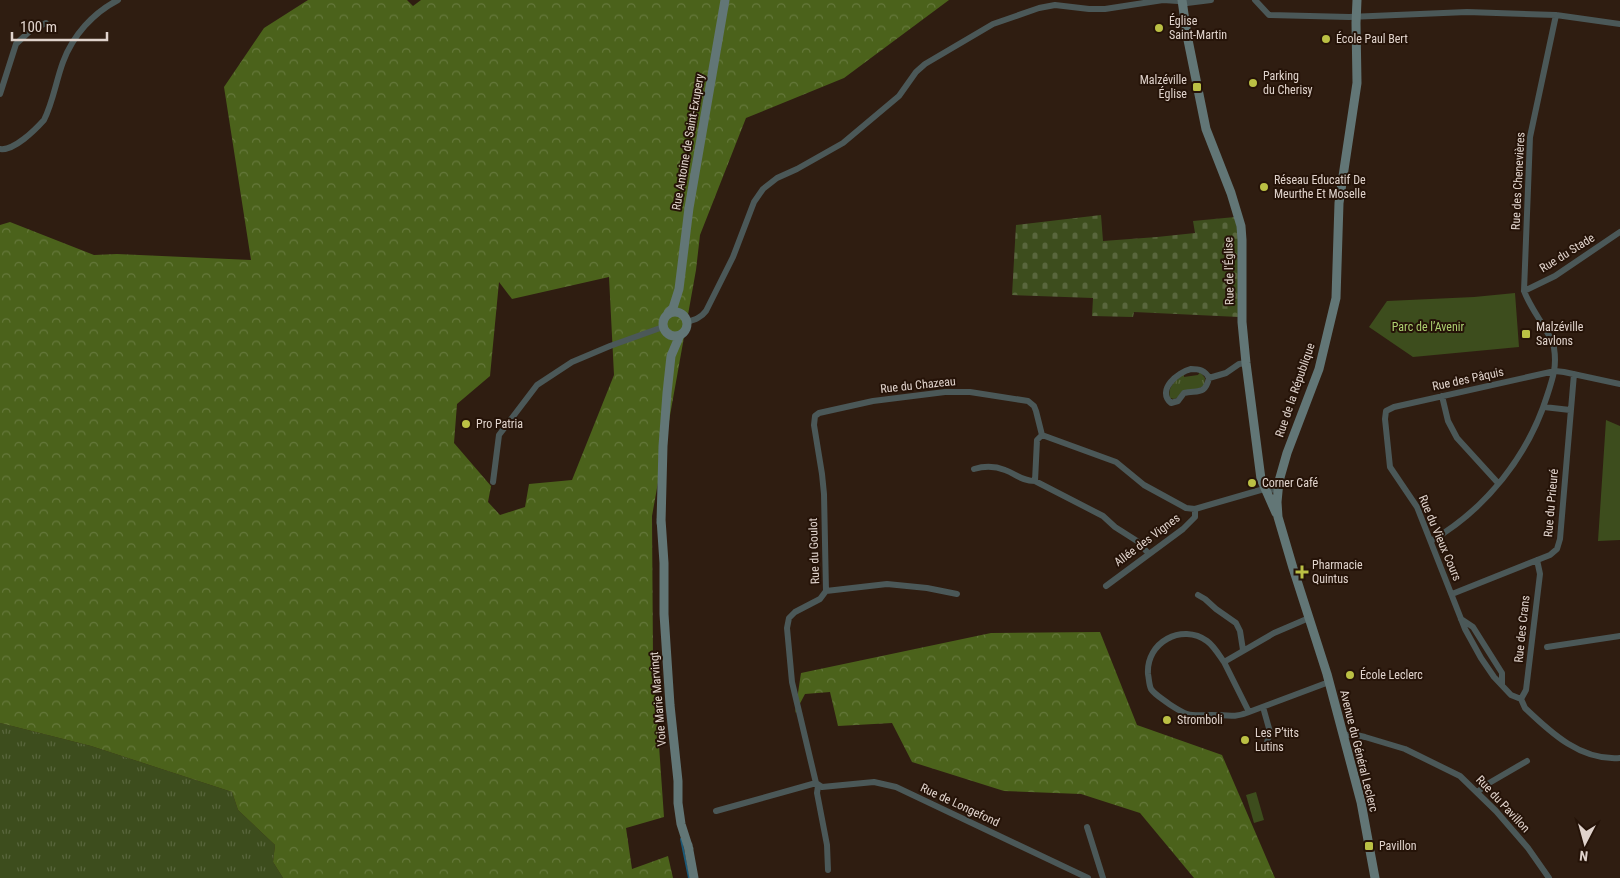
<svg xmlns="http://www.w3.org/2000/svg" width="1620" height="878" viewBox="0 0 1620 878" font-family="'Roboto Condensed',sans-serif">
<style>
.grass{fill:url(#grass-tufts)}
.forest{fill:url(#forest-crowns);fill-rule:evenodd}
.cemetery{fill:url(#cemetery-stones)}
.green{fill:#3d4d1d}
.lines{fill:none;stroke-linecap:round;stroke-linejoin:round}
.stream{stroke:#1a5978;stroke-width:2}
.minor{stroke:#4b5858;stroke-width:6}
.secondary{stroke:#627676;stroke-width:9}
.poi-dot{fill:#bbc044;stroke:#251308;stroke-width:2}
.labels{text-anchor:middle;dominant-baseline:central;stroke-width:4;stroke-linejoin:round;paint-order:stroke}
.poi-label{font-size:12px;fill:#e0d3cc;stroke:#251308;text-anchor:start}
.street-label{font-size:12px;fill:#e0d3cc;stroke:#251308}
.park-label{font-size:12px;fill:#add070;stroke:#251308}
</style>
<defs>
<pattern id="grass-tufts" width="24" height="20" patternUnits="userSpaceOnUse" patternTransform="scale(1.25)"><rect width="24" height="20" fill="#3d4d1d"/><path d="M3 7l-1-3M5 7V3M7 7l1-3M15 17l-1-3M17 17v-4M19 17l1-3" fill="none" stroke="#59663d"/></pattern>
<pattern id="forest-crowns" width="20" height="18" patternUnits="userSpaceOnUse" patternTransform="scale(1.25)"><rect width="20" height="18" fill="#4b621b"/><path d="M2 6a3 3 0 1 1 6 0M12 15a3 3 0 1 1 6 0" fill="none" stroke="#65783b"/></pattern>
<pattern id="cemetery-stones" width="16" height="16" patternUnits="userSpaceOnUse" patternTransform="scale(1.25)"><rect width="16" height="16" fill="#3d4d1d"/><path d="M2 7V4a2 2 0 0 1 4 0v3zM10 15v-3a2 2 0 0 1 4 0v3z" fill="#59663d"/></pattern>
</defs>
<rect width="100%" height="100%" fill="#2f1d11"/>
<path class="grass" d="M1200 372 1205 378 1204 386 1174 399 1170 398C1167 386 1176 381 1184 373V377L1198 375Z
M0 723 91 746 232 792 238 810 275 845 273 862 283 878H0Z"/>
<path class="forest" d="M308 0H407L413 6 421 0H949L844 78 746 118 700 235 696 270 652 516 653 660 664 817 626 828 632 869 668 856 673 878H283L273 862 275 845 238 810 232 792 91 746 0 723V225L10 222 94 255 117 254 251 260 224 87 264 28ZM609 277 614 375 572 480 529 484 525 507 500 515 488 502 491 486 454 443 457 404 490 376 499 282 512 299Z
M1100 632 1137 725 1222 755 1275 878H1194L1140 813 1081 794 1004 791 912 762 892 723 838 726 830 692 805 694 795 713 801 673 991 633Z"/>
<path class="cemetery" d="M1101 215 1103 241 1157 237 1195 233 1193 221 1235 217 1238 230 1239 317 1134 312 1133 317 1092 316 1093 298 1012 295 1016 225Z"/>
<path class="green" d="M1515 293 1519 347 1413 357 1369 327 1387 301 1474 297Z
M1606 420 1620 426V540L1598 541Z
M1256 792 1264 820 1254 823 1246 795Z"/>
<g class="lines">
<path class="stream" d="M681 839 689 878"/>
<path class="minor" d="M1255 0 1269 15 1349 17 1467 12 1556 15 1620 24
M0 94 16 44 31 30 46 23
M0 149C14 151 35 130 44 120 53 102 56 81 63 62 73 35 93 13 118 0
M1524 291 1555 276 1620 232
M687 322C694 320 701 318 706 311L733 257 754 202 763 189 777 178 797 169 843 143 899 96 916 72 925 64 993 24 1039 8 1055 5 1089 9H1105L1163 0 1178 1 1187 3 1211 0
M1191 369C1199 369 1205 370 1209 378 1205 395 1198 390 1184 393L1178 401 1171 403C1156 390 1178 372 1191 369Z
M1209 378 1226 373 1239 364 1246 363
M1442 396 1448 421 1457 438 1498 483
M1544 407 1570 410
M974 469C984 466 995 466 1005 470 1016 474 1022 481 1035 481L1103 516 1115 527 1137 541 1149 554
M1035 481 1037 440 1042 435
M493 482 499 435 537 385 572 362 610 346 663 327
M1431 541C1486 509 1528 456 1547 396 1553 378 1557 366 1554 348 1553 340 1548 334 1544 327 1537 315 1529 304 1524 291L1530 137 1556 15
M1106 586 1183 529 1195 517V509
M826 591 887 584 927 588 957 594
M1452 594 1550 555 1557 549 1560 539 1574 374
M1198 595 1205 599 1216 609 1236 623 1240 631 1243 650
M1309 618 1274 633 1224 662 1249 712 1329 682
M1461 619 1473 627 1502 673V685
M1547 647 1620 636
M1224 662C1219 655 1214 646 1207 641 1182 623 1146 642 1148 674 1149 679 1149 685 1151 689 1155 695 1163 699 1169 704 1186 715 1187 716 1208 715 1224 714 1233 719 1249 712
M1521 699 1511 695 1494 677 1481 658 1465 629 1417 507 1390 467 1385 419 1386 411 1394 407 1555 371 1564 372 1620 384
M1521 699 1526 690 1540 574 1537 560
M1521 699 1525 708C1551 733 1581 761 1620 758
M1263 707 1270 732 1267 742
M1343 736 1352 734 1365 737 1405 749 1460 776 1496 811 1528 848 1549 878
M816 783 792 682 787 628 789 618 795 612 820 599 826 591 824 494 822 474 814 425 815 416 819 413 873 401 945 392H970L1028 401 1034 406 1036 411 1042 435 1116 462 1144 485 1186 508 1195 509 1264 489 1278 490
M816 783 822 787 874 782 896 787 1088 878
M818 786 817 793 827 845 828 870
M1478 792 1484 786 1527 761
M716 811 816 783
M1087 827 1103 878"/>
<path class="secondary" d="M1182 0 1187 35 1206 129 1231 193 1241 226 1242 240V322L1246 363 1261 479 1276 513
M1357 0 1356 23 1357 83 1339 203 1336 298 1319 369 1287 453 1279 481 1277 502 1278 517 1293 568 1327 674 1361 802 1375 878
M663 324a12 12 0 1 1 24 0a12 12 0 1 1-24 0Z
M668 313 673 308 679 289 689 208 725 0
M661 519 664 563V614L670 705 678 781V803L681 824 689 849
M661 523 663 446 667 393 671 356 680 335
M688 845 694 878"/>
</g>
<g class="poi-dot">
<circle cx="1159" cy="28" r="5"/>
<circle cx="1326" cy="39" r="5"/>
<circle cx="1253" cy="83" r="5"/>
<rect x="1192" y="82" width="10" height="10" rx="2.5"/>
<circle cx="1264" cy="187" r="5"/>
<rect x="1521" y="329" width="10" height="10" rx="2.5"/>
<circle cx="466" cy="424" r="5"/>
<circle cx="1252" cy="483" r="5"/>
<path d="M1299.5 564.5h5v5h5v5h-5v5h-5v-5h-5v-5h5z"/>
<circle cx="1350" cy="675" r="5"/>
<circle cx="1167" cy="720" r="5"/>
<circle cx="1245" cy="740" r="5"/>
<rect x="1364" y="841" width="10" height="10" rx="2.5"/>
</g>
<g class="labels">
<g class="poi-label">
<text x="1169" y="21">Église<tspan x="1169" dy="14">Saint-Martin</tspan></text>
<text x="1336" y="39">École Paul Bert</text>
<text x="1263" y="76">Parking<tspan x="1263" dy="14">du Cherisy</tspan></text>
<text x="1187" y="80" text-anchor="end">Malzéville<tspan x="1187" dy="14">Église</tspan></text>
<text x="1274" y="180">Réseau Educatif De<tspan x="1274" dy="14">Meurthe Et Moselle</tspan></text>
<text x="1536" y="327">Malzéville<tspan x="1536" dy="14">Savlons</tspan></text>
<text x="476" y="424">Pro Patria</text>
<text x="1262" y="483">Corner Café</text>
<text x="1312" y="565">Pharmacie<tspan x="1312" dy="14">Quintus</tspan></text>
<text x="1360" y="675">École Leclerc</text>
<text x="1177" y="720">Stromboli</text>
<text x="1255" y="733">Les P’tits<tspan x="1255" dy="14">Lutins</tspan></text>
<text x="1379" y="846">Pavillon</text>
</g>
<g class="street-label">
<text transform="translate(688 142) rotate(-80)">Rue Antoine de Saint-Exupery</text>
<text transform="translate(1518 181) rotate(-87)">Rue des Chenevières</text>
<text transform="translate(1567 253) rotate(-32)">Rue du Stade</text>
<text transform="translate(1229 271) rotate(-91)">Rue de l'Église</text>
<text transform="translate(1468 379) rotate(-12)">Rue des Pâquis</text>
<text transform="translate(918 385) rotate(-6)">Rue du Chazeau</text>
<text transform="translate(1295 390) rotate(-71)">Rue de la République</text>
<text transform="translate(1551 503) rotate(-85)">Rue du Prieuré</text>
<text transform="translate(1440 538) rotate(67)">Rue du Vieux Cours</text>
<text transform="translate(1147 540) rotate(-37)">Allée des Vignes</text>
<text transform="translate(814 551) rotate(-92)">Rue du Goulot</text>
<text transform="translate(1522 629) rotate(-84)">Rue des Crans</text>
<text transform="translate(658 699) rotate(-95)">Voie Marie Marvingt</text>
<text transform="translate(1359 751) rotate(76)">Avenue du Général Leclerc</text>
<text transform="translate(1503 804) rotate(47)">Rue du Pavillon</text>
<text transform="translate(960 805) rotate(25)">Rue de Longefond</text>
</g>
<g class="park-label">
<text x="1428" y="327">Parc de l’Avenir</text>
</g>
</g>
<g transform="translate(1585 843) rotate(186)" stroke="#251308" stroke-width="4" paint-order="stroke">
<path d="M0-4L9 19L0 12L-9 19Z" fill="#e0d3cc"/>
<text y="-8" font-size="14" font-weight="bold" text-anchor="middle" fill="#e0d3cc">N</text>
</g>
<path d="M12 32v8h95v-8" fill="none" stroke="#e0d3cc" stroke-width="2.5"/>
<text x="20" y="32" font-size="15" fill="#e0d3cc" stroke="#251308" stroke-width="4" paint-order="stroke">100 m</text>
</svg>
